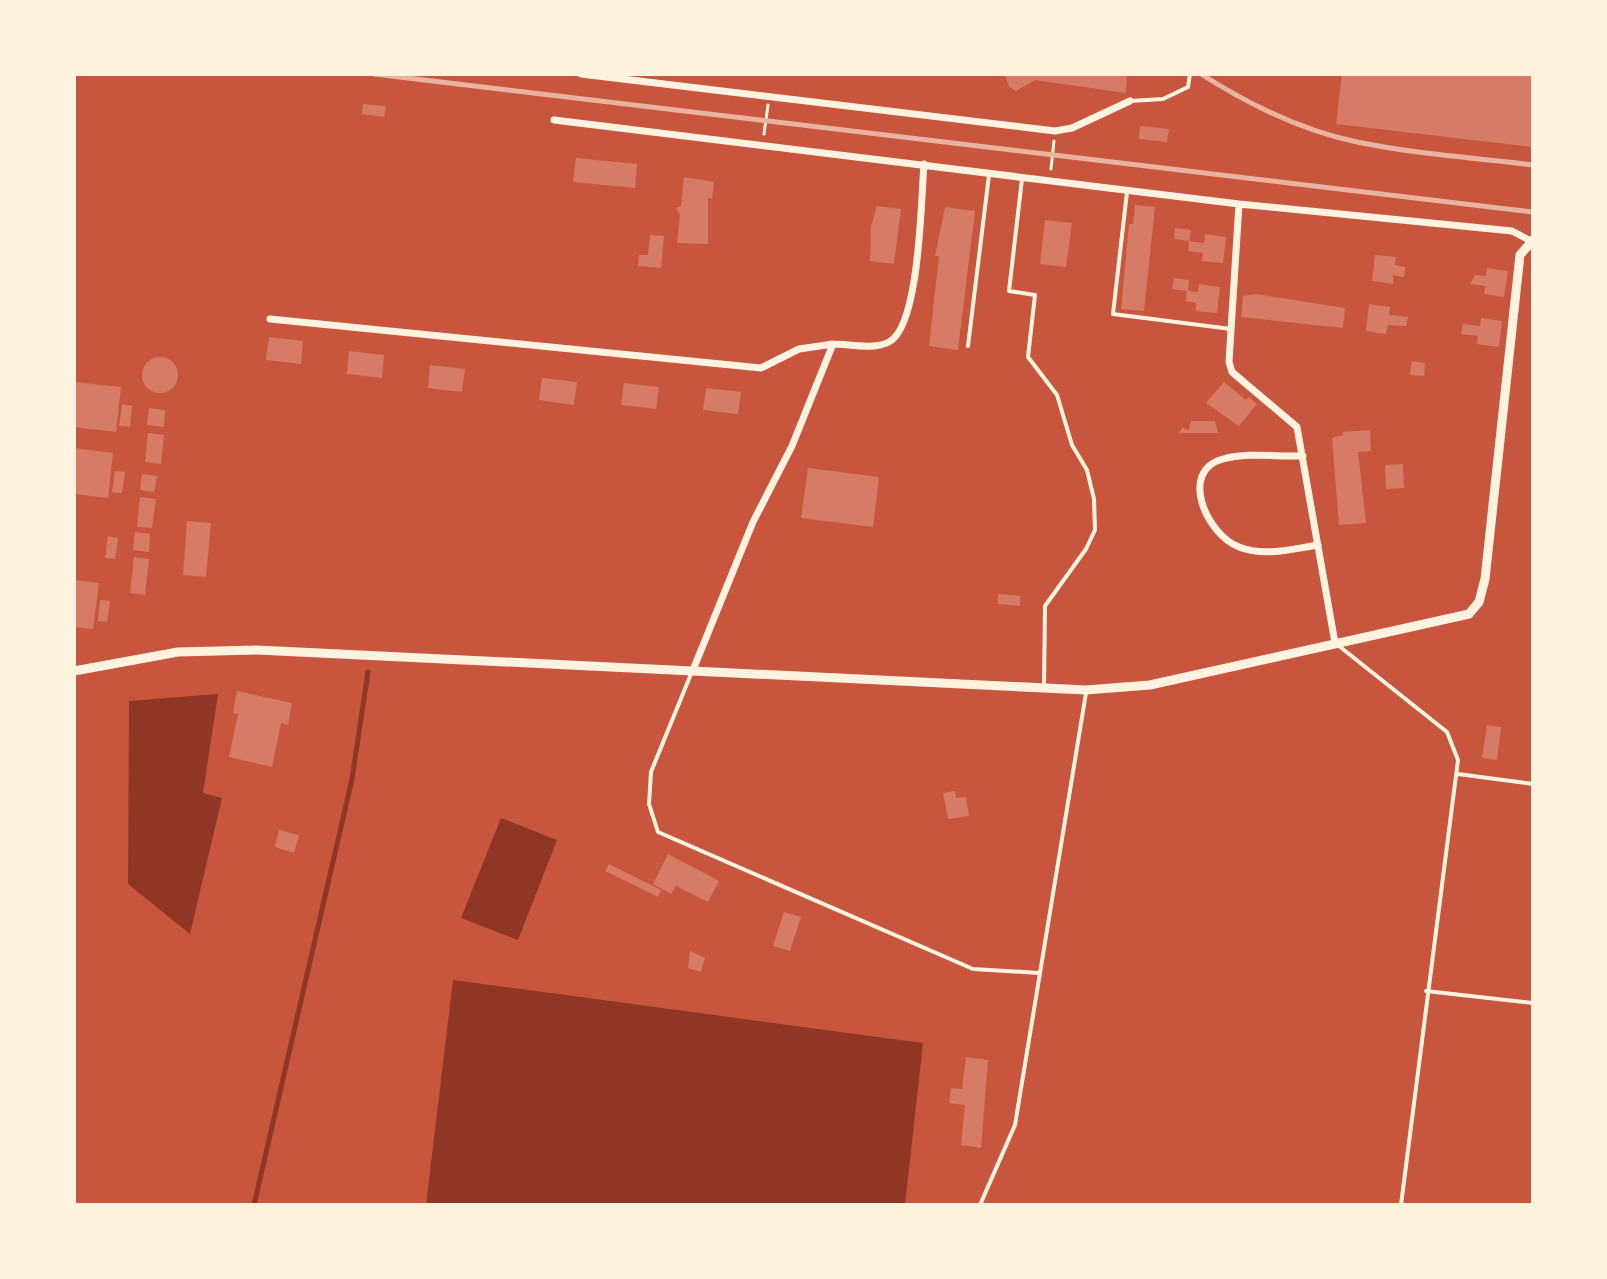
<svg xmlns="http://www.w3.org/2000/svg" width="1607" height="1279" viewBox="0 0 1607 1279" font-family="Cabin,sans-serif">
<style>
.water{fill:#8f3625}
.lines{fill:none;stroke-linecap:round;stroke-linejoin:round}
.stream{stroke:#8f3625;stroke-width:5}
.building{fill:#d67c66}
.path{stroke:#fff3e0;stroke-width:3}
.service{stroke:#fff3e0;stroke-width:4}
.minor{stroke:#fff3e0;stroke-width:7}
.tertiary{stroke:#fff3e0;stroke-width:9}
.rail{stroke:#e9b49f;stroke-width:5}
</style>
<rect width="100%" height="100%" fill="#c8553d"/>
<path class="water" d="M218 694 203 793 222 798 190 934 128 884 129 701Z
M501 818 557 840 518 940 461 918Z
M453 980 923 1043 905 1205H426Z"/>
<g class="lines">
<path class="stream" d="M254 1205 352 779 368 672"/>
</g>
<path class="building" d="M997 74H1127L1126 93 1035 80 1016 91 1009 87 1006 77Z
M1342 74H1533V147L1336 124Z
M363 104 386 106 384 117 362 114Z
M1140 126 1169 129 1167 142 1139 139Z
M576 158 637 164 635 188 573 182Z
M684 177 714 182 712 199 708 198V244L677 243 680 215 676 208 681 206Z
M1135 205 1155 207 1144 311 1121 309 1129 224H1133Z
M877 206 901 209 894 264 870 261 871 226Z
M945 207 975 211 958 350 929 346 939 256H935Z
M1045 220 1072 223 1066 267 1040 264Z
M1175 228 1191 230 1189 241 1174 239Z
M1205 234 1226 237 1223 263 1202 261 1203 253 1188 251 1189 241 1204 243Z
M650 235 664 236 661 268 638 266 639 255H648Z
M1375 255 1396 257 1395 265 1405 267 1404 277 1393 275V284L1372 281Z
M1487 268 1508 271 1504 297 1484 294 1485 286 1470 284 1475 275 1486 276Z
M1174 278 1189 280 1188 291 1198 292 1199 284 1220 287 1217 313 1196 311V303L1186 301 1187 291 1172 289Z
M1256 294 1345 308 1343 328 1241 317 1243 296Z
M1369 304 1390 307 1389 315 1408 317 1406 326 1388 325 1386 334 1366 331Z
M1481 318 1502 321 1499 347 1477 344 1478 336 1461 334 1463 324 1480 326Z
M269 337 303 341 301 364 266 360Z
M349 351 384 355 382 378 347 374Z
M142 375a18 18 0 1 1 36 0a18 18 0 1 1-36 0Z
M1412 361 1425 363 1424 376 1410 375Z
M430 365 465 369 462 392 428 388Z
M542 378 577 382 574 405 539 400Z
M74 382 121 387 116 432 74 427Z
M1224 382 1246 400 1249 397 1257 404 1239 426 1206 403Z
M624 383 659 387 656 409 621 405Z
M706 388 741 392 738 414 703 410Z
M122 404 132 406 130 427 119 426Z
M149 408 165 410 164 427 147 425Z
M1191 421H1215L1218 433H1179L1182 428 1189 430Z
M1370 430 1371 451 1358 452 1366 523 1339 525 1332 438 1343 435V432Z
M148 433 164 435 161 464 145 462Z
M74 448 113 453 108 498 74 494Z
M1403 464 1404 488 1386 489 1385 465Z
M808 468 879 477 873 527 801 518Z
M115 471 125 472 122 493 112 492Z
M142 474 157 476 154 492 140 490Z
M140 497 156 499 152 528 137 527Z
M187 521 211 523 206 577 183 575Z
M135 532 150 534 149 552 133 550Z
M108 536 118 538 115 559 105 558Z
M134 557 149 559 145 595 130 593Z
M74 580 99 583 93 629 74 627Z
M998 594 1020 596V606L998 604Z
M100 600 110 601 107 622 98 621Z
M237 691 292 703 288 725 281 723 272 767 229 757 238 714 233 713Z
M1487 725 1501 727 1497 760 1482 758Z
M955 791 956 798 966 797 969 816 948 819 943 793Z
M279 830 299 835 294 853 275 847Z
M668 854 719 881 708 902 676 886 671 894 653 884Z
M609 864 661 890 658 897 605 871Z
M784 912 801 917 790 951 773 946Z
M690 951 705 958 701 972 688 968Z
M966 1057 988 1060 981 1148 961 1145 965 1105 949 1103 951 1088 962 1089Z"/>
<g class="lines">
<path class="path" d="M764 134 768 105
M1051 169 1054 141"/>
<path class="service" d="M1130 101 1163 99 1188 87 1190 74
M1022 179 1009 291 1035 295 1028 357 1057 395 1072 445 1087 470 1094 499 1095 530 1086 549 1045 606 1044 687
M1127 192 1113 314 1231 329
M968 346 989 175
M1339 646 1447 732 1458 760 1401 1205
M691 674 651 772 649 804 658 832 973 969 1039 973
M1458 774 1533 784
M1426 991 1533 1003
M980 1205 1015 1125 1086 693"/>
<path class="minor" d="M581 74 1055 131 1072 128 1130 101
M554 120 1239 204 1512 231 1529 240
M1239 204 1229 362 1232 372 1297 427 1335 643
M270 319 761 368 799 349 833 344 792 446 753 522 693 670
M833 344C849 344 874 350 889 342 920 326 921 199 924 164
M1303 456C1278 457 1248 452 1223 459 1178 471 1207 535 1239 547 1264 557 1293 549 1318 545"/>
<path class="tertiary" d="M74 671 178 652 257 650 1086 690 1150 685 1469 614 1479 602 1485 579 1520 255 1533 240"/>
<path class="rail" d="M374 74 1533 212
M1201 74C1248 104 1303 131 1357 142 1415 154 1475 158 1533 165"/>
</g>
<rect width="1607" height="1279" fill="none" stroke="#fff3e0" stroke-width="152"/>
</svg>
